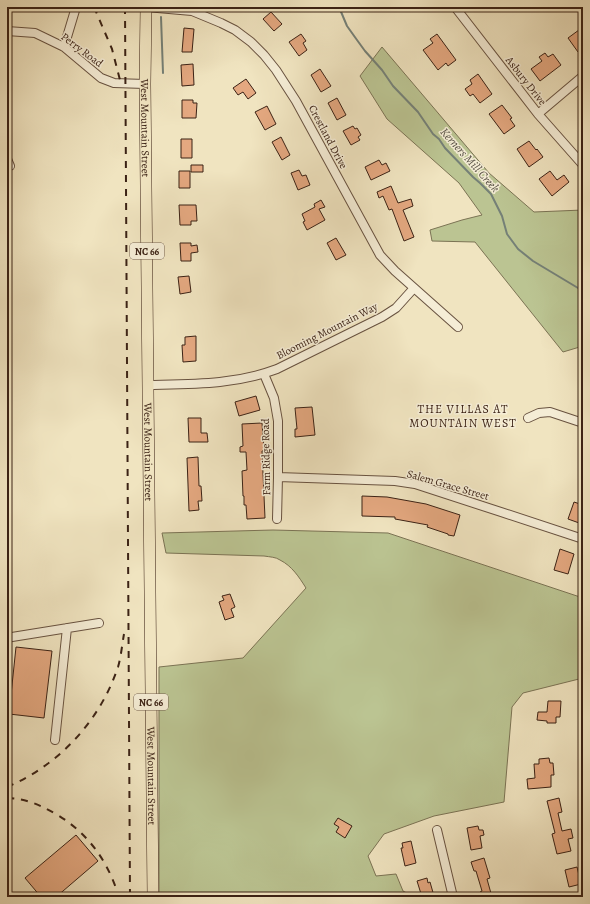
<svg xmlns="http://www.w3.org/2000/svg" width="590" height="904" viewBox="0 0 590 904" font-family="Alegreya,serif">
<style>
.green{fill:#bbc492;stroke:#7b7354}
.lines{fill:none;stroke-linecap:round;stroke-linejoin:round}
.stream{stroke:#758077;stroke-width:2}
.building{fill:#e4a880;stroke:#3b2215}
.minor-casing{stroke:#685240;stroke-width:10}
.major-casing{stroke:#3b2215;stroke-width:12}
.minor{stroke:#f5edd6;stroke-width:8}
.major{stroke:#f0e4c0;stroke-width:11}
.rail{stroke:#3b2215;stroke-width:2;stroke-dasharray:7 7;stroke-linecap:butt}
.labels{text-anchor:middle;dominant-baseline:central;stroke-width:3;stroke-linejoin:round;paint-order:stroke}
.shield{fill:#f5edd6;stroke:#735f4f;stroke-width:1}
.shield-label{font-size:10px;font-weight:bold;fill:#3b2215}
.street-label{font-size:11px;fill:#3b2215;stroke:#f5edd6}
.water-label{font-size:12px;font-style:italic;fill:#585146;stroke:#f5edd6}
.neighbourhood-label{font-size:12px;letter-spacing:1px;fill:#3b2215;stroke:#f5edd6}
</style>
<rect width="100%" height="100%" fill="#f0e4c0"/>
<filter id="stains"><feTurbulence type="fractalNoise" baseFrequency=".005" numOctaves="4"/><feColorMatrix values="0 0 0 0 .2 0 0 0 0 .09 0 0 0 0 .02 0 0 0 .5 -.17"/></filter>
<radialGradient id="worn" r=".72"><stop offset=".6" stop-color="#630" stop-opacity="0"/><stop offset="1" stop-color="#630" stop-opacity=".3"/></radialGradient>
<path class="green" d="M382 47 489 173 534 212 583 210V346L563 352 475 242 432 241 430 230 462 220 482 215 459 183 387 119 360 76Z
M273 530 388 533 583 598V678L523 693 512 707 504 802 434 816 384 834 368 856 376 876 396 874 403 891 414 897H159V667L243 658 306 588C299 577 292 566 280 560 276 557 270 557 264 556L166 553 162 533Z"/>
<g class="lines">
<path class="stream" d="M339 7 347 26 357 40 365 51 382 70 393 86 418 112 433 134 439 139 445 148 473 177 480 183 491 194 502 216 507 234 518 249 533 261 583 291
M161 17 163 73"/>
</g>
<path class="building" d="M271 12 282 24 274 31 263 19Z
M583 27V48L578 52 568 38Z
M184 28 194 29 192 52H182Z
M301 34 306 41 303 43 307 50 299 56 289 42Z
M437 34 456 60 448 66 446 63 438 70 423 50 433 43 430 39Z
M545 53 548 57 553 54 561 65 540 81 531 69 542 61 539 57Z
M193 64 194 85 182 86 181 65Z
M320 69 331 86 321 92 311 75Z
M478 74 492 94 480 103 473 94 470 96 465 89 472 84 470 80Z
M246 79 256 93 248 99 243 92 238 95 233 88Z
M337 98 346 115 337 120 328 103Z
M182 100H193V103H197L196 118H182Z
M502 105 512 118 510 119 515 126 504 134 489 114Z
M267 106 276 124 265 130 255 112Z
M353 126 355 129 357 128 361 135 358 137 360 140 351 145 343 131Z
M281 137 290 155 282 160 272 142Z
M181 139H192V158H181Z
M529 141 536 150 537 149 543 157 529 167 517 149Z
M379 160 382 165 386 163 390 171 371 180 365 167Z
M191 165H203V172H191Z
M299 170 302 176 306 175 310 185 298 190 291 173Z
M179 171H190V188H179Z
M550 171 557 180 564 175 569 182 552 196 539 179Z
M391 186 398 203 411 199 413 206 403 210 414 237 404 241 392 209 389 210 383 196 379 198 377 192Z
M321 200 325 207 319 209 325 220 307 230 303 222 305 221 302 214 315 207 314 204Z
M179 205H196L197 221H191V225H180Z
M336 238 346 255 336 260 327 243Z
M180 243H191V246L197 245 198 252 191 253V261H181Z
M189 276 191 292 180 294 178 277Z
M196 336V361L183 362 182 345H185V337Z
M256 396 260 410 239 416 235 402Z
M312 407 315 435 295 437V429H297L295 408Z
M188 418H201V433H207L208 442H189Z
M262 423 264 451H262L265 518 247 519 246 505H244V496H243L242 471 247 470 246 452H240V447L243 446 242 424Z
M198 457 199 486H201L202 501H198L199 510 189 511 187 458Z
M362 496 387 497 426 504 460 515 454 536 448 535V534L427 527 428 525 395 519V517L362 516Z
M574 502 583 505V520L582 524 568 519Z
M560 549 574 554 568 574 554 570Z
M230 594 235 607 231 609 234 617 225 620 219 602 224 600 222 596Z
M16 647 52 651 44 718 9 714Z
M548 701H561L560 717H556V723H547V721L537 720 538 712H547Z
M549 758 550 763H553L554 775H551V787L528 789 527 779 535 778 534 764H539V759Z
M559 798 562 812 558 813 562 831 571 829 573 838 568 839 571 851 557 854 552 834 555 833 547 801Z
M338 818 352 826 345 838 336 832 339 827 334 824Z
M478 826 479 830H483L484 835 480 836 482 848 471 850 467 828Z
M76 835 98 861 56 897H41L25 878Z
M411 841 416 863 405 866 401 848H403L402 843Z
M484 858 490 878 487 879 492 897H481L480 892 482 891 476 871H474L471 862Z
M577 867 581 884 569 887 565 870Z
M427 878 428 883 430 882 434 896 429 897H422L417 881Z"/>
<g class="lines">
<g class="minor-casing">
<path id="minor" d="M146 7 192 11 221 23 235 30 251 42 264 55 276 70 296 101 380 255 395 271 458 327
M455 7 538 114 583 165
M7 31 35 33 64 47 101 78 114 83 145 84
M64 47 76 7
M538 114 583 76
M7 159 10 166
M264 374 274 398 278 421V477L277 519
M148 385C193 384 234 385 277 369L382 317 396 308 414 288
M528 418 539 413 550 412 583 423
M278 477 395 481 415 484 501 512 583 539
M7 638 12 637 99 623
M55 740 67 628
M437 830 453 897"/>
</g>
<g class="major-casing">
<g id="major">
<path id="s1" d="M146 7 145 84 153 897"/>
</g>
</g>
<use href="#minor" class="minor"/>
<use href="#major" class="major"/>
<path class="rail" d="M94 7 112 49 121 84
M125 7 130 897
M7 787C59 765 100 721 118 667 121 657 122 645 124 634
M7 798C27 799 38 804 56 814 88 833 108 861 119 897"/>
</g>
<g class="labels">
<g class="shield">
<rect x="130" y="243" width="34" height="16" rx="3"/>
<rect x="134" y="694" width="34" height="16" rx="3"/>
</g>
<g class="shield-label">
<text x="147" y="251">NC 66</text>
<text x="151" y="702">NC 66</text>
</g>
<g class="street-label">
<text transform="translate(82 50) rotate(37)">Perry Road</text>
<text transform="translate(526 81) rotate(52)">Asbury Drive</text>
<text stroke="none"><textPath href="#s1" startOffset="121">West Mountain Street</textPath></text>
<text transform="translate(328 137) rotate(62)">Crestland Drive</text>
<text transform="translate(327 331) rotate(-27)">Blooming Mountain Way</text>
<text stroke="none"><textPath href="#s1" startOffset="445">West Mountain Street</textPath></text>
<text transform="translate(266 457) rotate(-91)">Farm Ridge Road</text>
<text transform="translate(448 485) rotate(16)">Salem Grace Street</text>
<text stroke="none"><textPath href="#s1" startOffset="769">West Mountain Street</textPath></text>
</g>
<g class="water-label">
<text transform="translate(470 160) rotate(48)">Kerners Mill Creek</text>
</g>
<g class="neighbourhood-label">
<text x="463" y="409">THE VILLAS AT<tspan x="463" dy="14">MOUNTAIN WEST</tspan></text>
</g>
</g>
<rect width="590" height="904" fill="none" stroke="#f0e4c0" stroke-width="24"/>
<rect x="8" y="8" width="574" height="888" fill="none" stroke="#3b2215" stroke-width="2"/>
<rect x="12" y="12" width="566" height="880" fill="none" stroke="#3b2215"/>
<rect width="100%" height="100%" filter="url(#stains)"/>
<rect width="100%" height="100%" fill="url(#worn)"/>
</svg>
